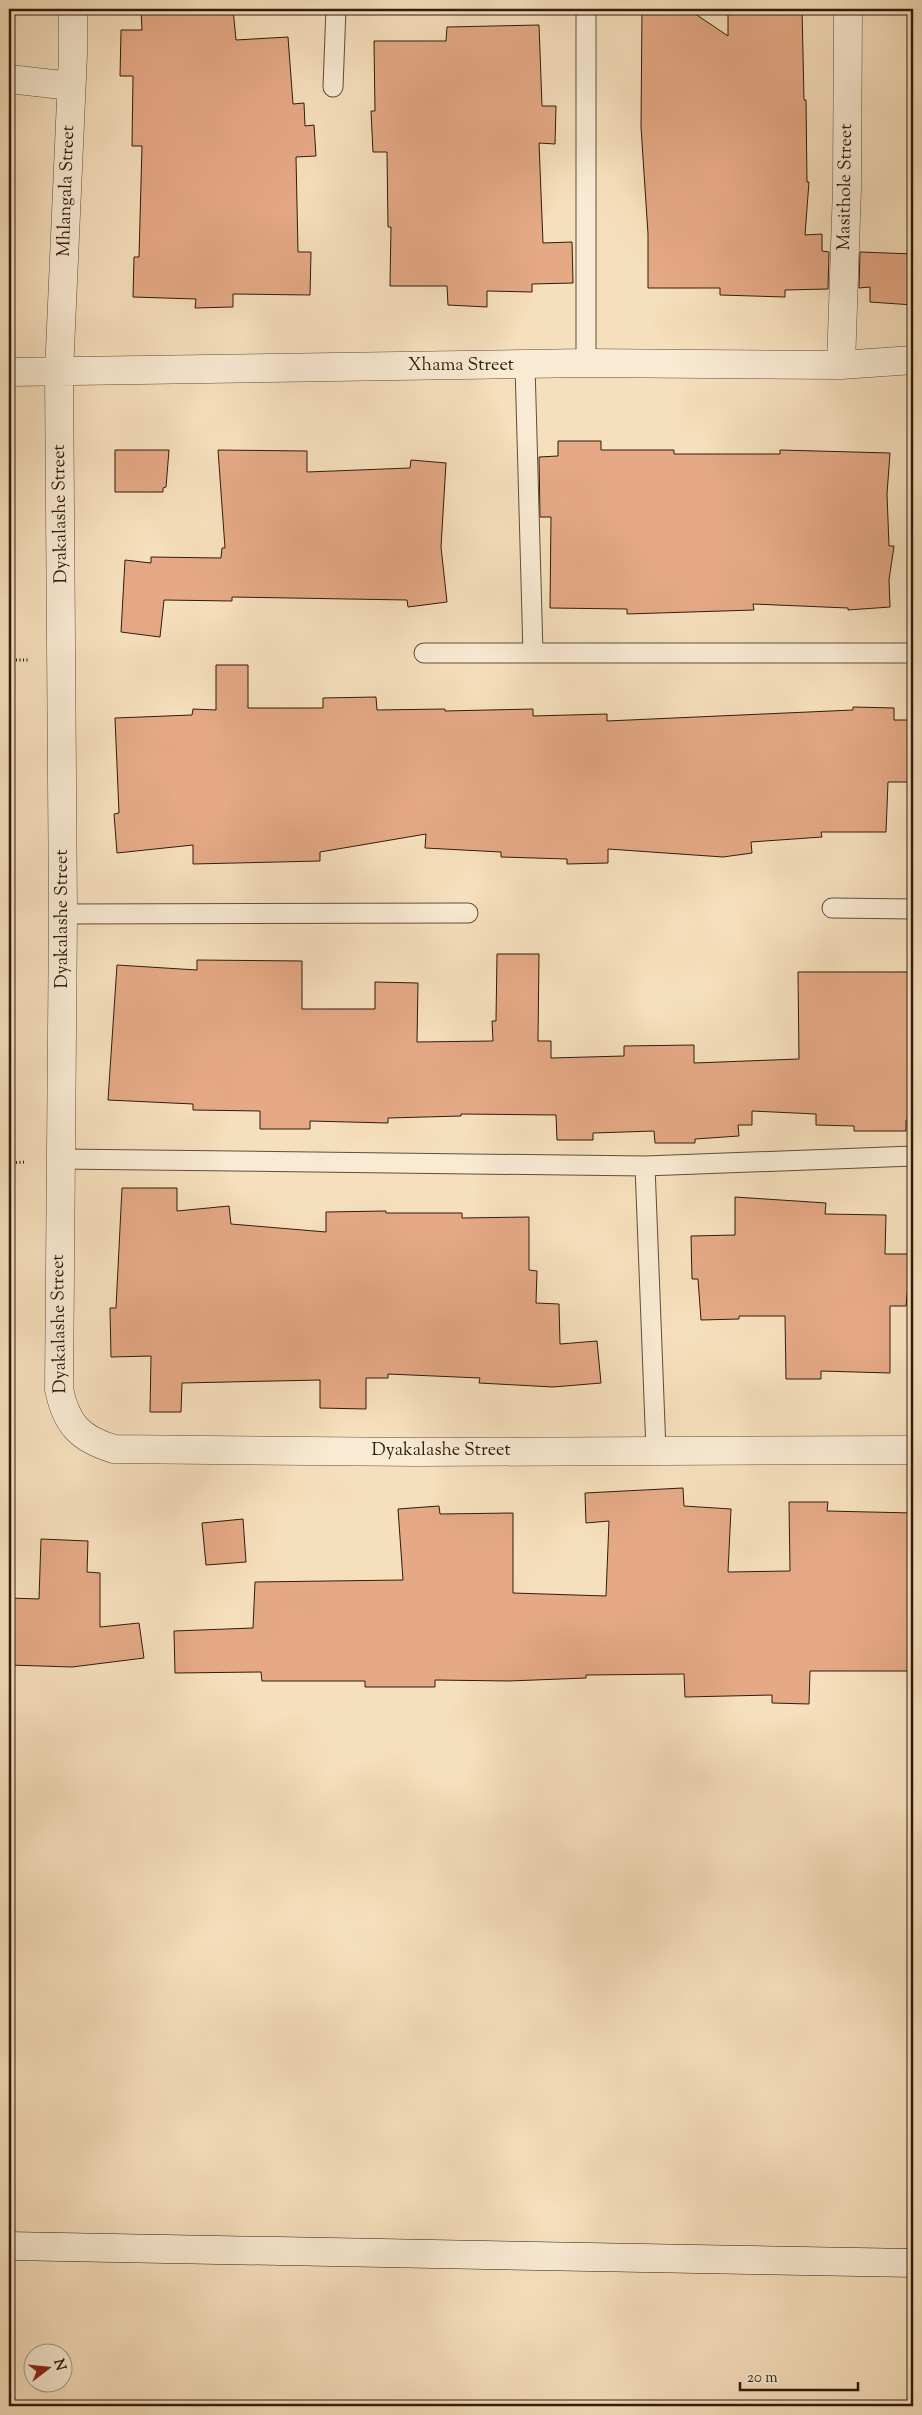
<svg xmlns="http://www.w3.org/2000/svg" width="922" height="2415" viewBox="0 0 922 2415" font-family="'Sorts Mill Goudy',serif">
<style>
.building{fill:#e5a985;stroke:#2e1d0e}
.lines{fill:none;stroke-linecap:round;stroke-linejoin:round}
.lane-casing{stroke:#604e3a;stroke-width:21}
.street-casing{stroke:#604e3a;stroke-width:29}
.secondary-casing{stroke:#2e1d0e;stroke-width:29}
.path{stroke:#2e1d0e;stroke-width:3;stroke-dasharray:1 2.5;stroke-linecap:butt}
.lane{stroke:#f9ead3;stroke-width:19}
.street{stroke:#f9ead3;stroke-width:28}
.secondary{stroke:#f9ead3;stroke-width:28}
.labels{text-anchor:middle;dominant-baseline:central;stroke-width:4;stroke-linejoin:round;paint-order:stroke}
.street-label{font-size:18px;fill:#2e1d0e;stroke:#f9ead3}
</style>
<rect width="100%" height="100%" fill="#f6dfbc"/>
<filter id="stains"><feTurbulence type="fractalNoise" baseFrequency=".004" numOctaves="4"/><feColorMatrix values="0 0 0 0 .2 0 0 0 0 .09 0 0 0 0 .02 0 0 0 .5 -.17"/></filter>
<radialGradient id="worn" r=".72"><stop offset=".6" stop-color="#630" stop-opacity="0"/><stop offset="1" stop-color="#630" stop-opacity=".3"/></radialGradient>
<path class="building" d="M141 9H233L236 40 288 37 293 104 304 103 305 126 314 125 316 156 296 157 298 252H311L310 295 233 294V307L195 308 196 299 133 297 134 257H139L142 146H132L133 76H120L121 30H142Z
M642 9H688L728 36V9H802L804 100H806L807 182H809L805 235 822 234V251L829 252 828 289 785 290V297L720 295V288H648V234L641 127Z
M539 25 542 106H556L555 144 539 143 543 243 572 242 573 283 532 284V292L487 291V307L448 305 447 286H390L391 227H388L387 152H373L371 111H375L374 41H446L447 27Z
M860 252 913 254V305L870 302V287L859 288Z
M558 441H601V450H674V454H780V450L890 453 887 494 889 546H894L889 580 890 607 848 610V608L753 604 754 610 627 614V609L550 608 551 517H540L539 457 558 456Z
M115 450H169L166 487 163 488V492H115Z
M218 450 307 451V472L410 468 411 460 446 463 441 547 447 602 408 607 407 600 232 597V601L164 600 160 637 121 632 125 560 151 563V557L221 558 222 548H225Z
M216 665H248V708H323V698L376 697 377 710 445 709V711L533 709V716L607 714V721L853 710V707L894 708V720H913V782H888L886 832H821L822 837 751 842 752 853 723 857 608 849V863L567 864V859L501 857V852L425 848 426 834 320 852V861L193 864V845L117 853 114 814 119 813 115 718 192 715 193 709 216 710Z
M497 954H539L538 1041H551V1058L624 1056V1046L694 1045V1063L799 1059 798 972H913V1120H906V1131H854V1126L816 1125V1114L752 1111V1125H738L739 1136 695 1139V1143H655L654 1131 593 1133V1140H557L556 1115 461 1114V1116L388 1118V1123L310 1121V1129H260V1111L193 1110V1104L108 1100 117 965 197 970V960L302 961V1009H375V982L418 983 417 1042 493 1041 492 1021H496Z
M122 1188H177V1211L229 1206 231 1224 326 1232V1212L386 1211V1213H462V1218L529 1217V1270L537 1271 536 1303 559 1304 560 1344 597 1341 601 1383 553 1387 479 1383 480 1378 388 1374V1378H366V1409L320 1408V1380L182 1383 181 1412H150L151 1356 111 1357 110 1308H116Z
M735 1197 826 1203 825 1214 886 1215 885 1254H911L906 1306H890V1373L821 1371V1379H786L785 1316H739V1319L701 1320 698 1279H692L691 1236 735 1235Z
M683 1488 684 1506 731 1509 728 1572 790 1571 789 1502H828L827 1511 913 1513V1671H810L809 1704 772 1703V1695L685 1697 684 1674 586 1675V1678L509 1681 435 1680V1687H365V1681H262L261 1672 175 1673 174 1631 253 1628 255 1582 403 1580 398 1509 439 1506 440 1514 513 1513V1593L606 1596 609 1521 586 1523 585 1493Z
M243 1519 246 1562 206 1565 202 1523Z
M41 1539 88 1541 87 1572 100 1573V1627L139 1623 144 1658 72 1667 9 1665V1598L39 1599Z"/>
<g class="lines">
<g class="lane-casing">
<path id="lane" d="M586 9V363
M333 87 336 9
M525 365 533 653
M424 653H913
M832 908 913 909
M63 914 468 913
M60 1159 645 1166 913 1156
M645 1166 656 1451"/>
</g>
<g class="street-casing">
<path id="street" d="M73 9V54L59 373 63 914 59 1389C66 1424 80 1439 114 1449L416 1452 913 1450
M9 79 71 86
M841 365 847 188 848 9
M9 372 586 363 841 365 913 360"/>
</g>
<g class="secondary-casing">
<path id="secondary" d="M9 2246 913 2263"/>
</g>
<path class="path" d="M9 660H28
M9 1163 26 1162"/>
<use href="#lane" class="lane"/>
<use href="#street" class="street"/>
<use href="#secondary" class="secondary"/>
</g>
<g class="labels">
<g class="street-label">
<text transform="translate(846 187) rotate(-89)">Masithole Street</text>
<text transform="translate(67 191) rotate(-88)">Mhlangala Street</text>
<text x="461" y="366">Xhama Street</text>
<text transform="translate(61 514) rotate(-91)">Dyakalashe Street</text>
<text transform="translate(63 919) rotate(-90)">Dyakalashe Street</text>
<text transform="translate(60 1324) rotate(-91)">Dyakalashe Street</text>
<text x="441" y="1451">Dyakalashe Street</text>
</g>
</g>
<rect width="922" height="2415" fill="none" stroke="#f6dfbc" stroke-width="30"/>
<rect x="10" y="10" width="902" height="2395" fill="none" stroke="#2e1d0e" stroke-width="2.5"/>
<rect x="15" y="15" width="892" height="2385" fill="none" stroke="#2e1d0e"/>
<g transform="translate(48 2368) rotate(74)"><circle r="24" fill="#f9ead3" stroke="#a89884"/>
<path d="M0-4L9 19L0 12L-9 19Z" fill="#8f2418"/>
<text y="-8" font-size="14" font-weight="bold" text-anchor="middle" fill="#2e1d0e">N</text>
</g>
<path d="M740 2382v8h118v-8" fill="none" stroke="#2e1d0e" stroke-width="2.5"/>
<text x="747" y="2382" font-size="15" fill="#2e1d0e" stroke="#f9ead3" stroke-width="4" paint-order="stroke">20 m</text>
<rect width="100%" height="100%" filter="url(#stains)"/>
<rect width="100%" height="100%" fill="url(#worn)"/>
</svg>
